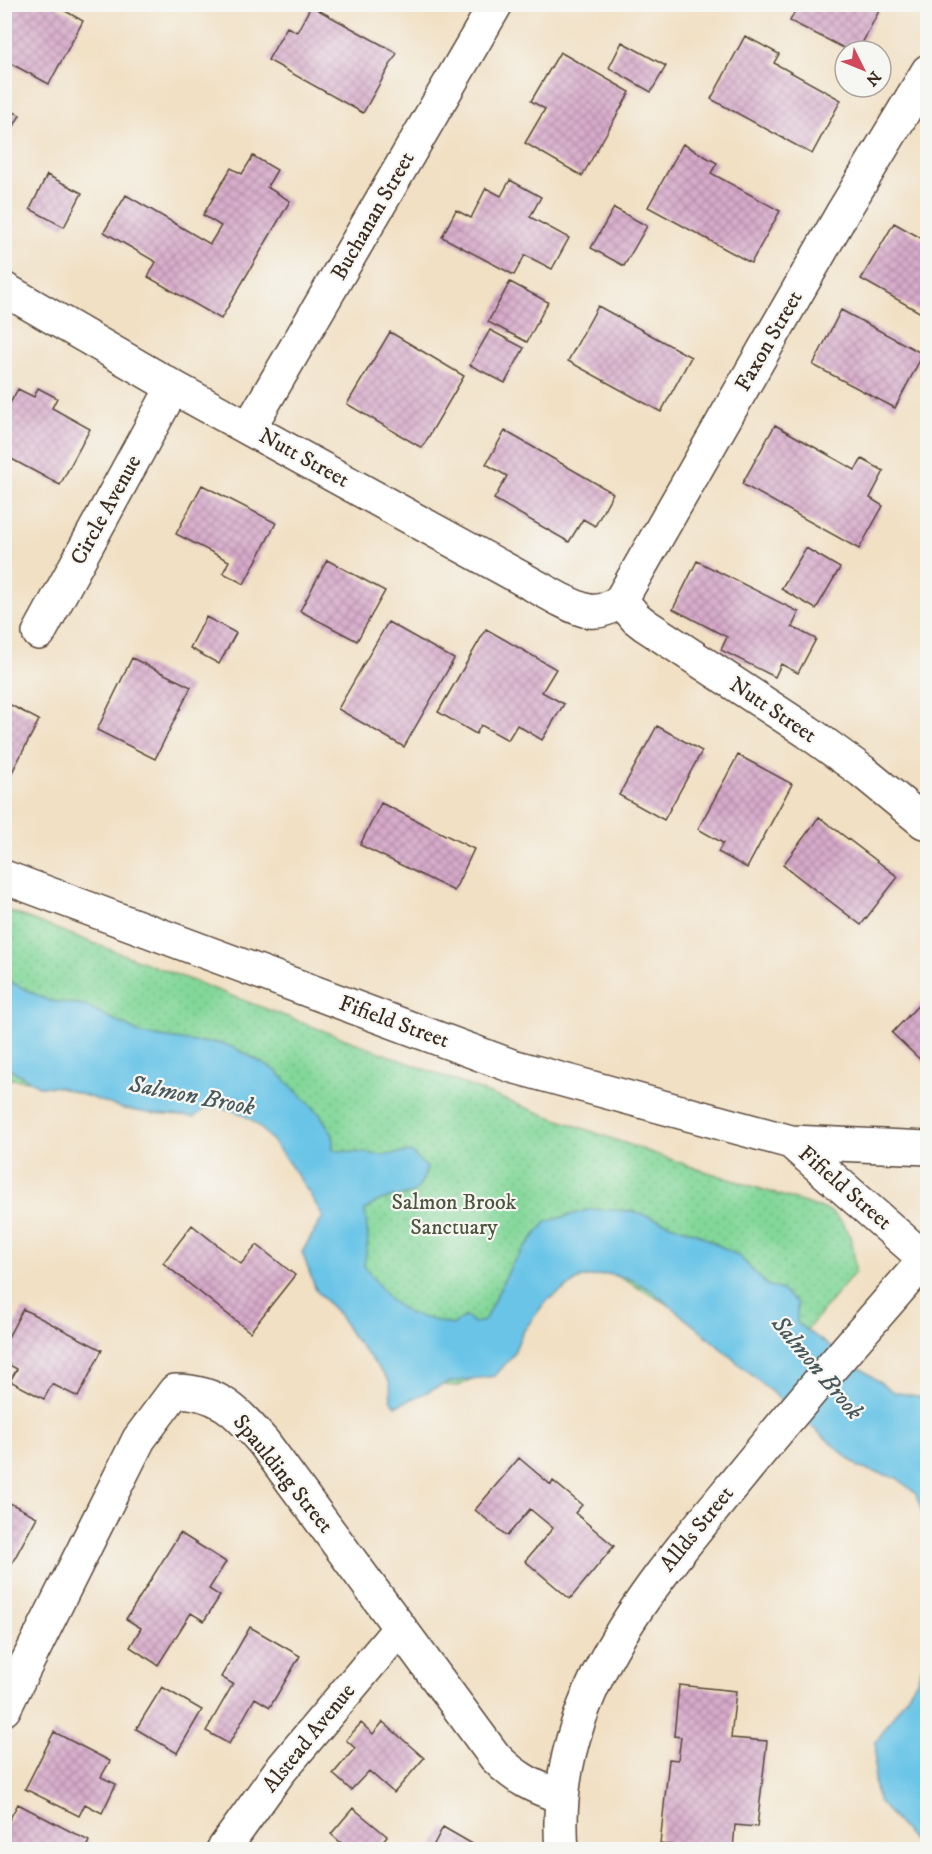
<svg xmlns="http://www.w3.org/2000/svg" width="932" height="1854" viewBox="0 0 932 1854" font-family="'IM FELL DW Pica',serif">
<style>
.park{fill:url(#park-dots);stroke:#5e805c;stroke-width:1.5}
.water{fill:#69c4e7;stroke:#527782;stroke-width:1.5}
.building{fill:url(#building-cross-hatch)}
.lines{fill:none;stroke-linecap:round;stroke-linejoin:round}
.minor-casing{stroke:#564537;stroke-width:36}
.tertiary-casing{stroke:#564537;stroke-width:36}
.minor{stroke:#fff;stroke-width:33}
.tertiary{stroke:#fff;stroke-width:33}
.labels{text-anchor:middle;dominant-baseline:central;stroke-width:4.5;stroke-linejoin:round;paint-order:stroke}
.street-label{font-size:22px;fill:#3b2a1e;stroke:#f6f6f2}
.park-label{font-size:22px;fill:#4d553d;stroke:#f6f6f2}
.water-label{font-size:24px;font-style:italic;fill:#49585a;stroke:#f6f6f2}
</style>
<defs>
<pattern id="park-dots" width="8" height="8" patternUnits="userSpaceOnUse" patternTransform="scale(1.5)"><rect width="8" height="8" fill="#82d799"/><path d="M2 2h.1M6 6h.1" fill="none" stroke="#71b983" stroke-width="1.8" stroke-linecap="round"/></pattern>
<pattern id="building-cross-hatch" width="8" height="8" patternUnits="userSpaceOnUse" patternTransform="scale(1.5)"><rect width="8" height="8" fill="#d7abcb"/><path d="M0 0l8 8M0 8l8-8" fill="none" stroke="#b08ba4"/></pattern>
</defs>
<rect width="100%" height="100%" fill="#f6f6f2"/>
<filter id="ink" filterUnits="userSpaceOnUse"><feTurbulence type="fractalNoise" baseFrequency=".0167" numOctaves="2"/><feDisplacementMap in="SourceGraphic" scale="12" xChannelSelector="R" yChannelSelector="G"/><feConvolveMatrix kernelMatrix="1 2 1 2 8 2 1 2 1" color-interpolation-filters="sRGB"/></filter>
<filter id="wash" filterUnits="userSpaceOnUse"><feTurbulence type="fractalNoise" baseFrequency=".008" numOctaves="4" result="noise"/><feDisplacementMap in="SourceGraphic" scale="24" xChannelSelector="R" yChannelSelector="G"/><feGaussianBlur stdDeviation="1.35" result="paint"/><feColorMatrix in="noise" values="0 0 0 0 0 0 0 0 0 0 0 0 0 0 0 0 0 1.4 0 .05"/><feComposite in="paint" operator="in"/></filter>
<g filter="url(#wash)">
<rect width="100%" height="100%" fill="#f1e0c4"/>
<path class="park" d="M4 909 545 1115 698 1169 830 1211C853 1229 854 1245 855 1272L771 1373 710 1328 621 1278 604 1271 584 1277 550 1295 497 1357 472 1379 459 1386 440 1385 275 1133 225 1103 105 1098 43 1083 5 1078Z"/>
<path class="water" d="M5 979 49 1001 85 1005 142 1034 195 1042 220 1043 235 1048 275 1070 320 1114 333 1135V1150L383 1155 411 1152 427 1168C416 1203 409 1191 381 1200 376 1202 370 1207 365 1210L368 1239 364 1266 390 1300 410 1314 452 1325 466 1316 474 1323 484 1321 512 1264 546 1222 591 1209 633 1211 696 1233 739 1256 767 1285 782 1290 797 1304V1323L894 1392 927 1398V1527L916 1494 897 1478 860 1468 704 1334 652 1291 631 1279 608 1274 581 1278 546 1301 522 1333 513 1355 495 1376 449 1382 396 1406 391 1400 390 1382 349 1332 339 1315 316 1290 302 1252 323 1217C311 1194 271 1133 250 1119 238 1111 225 1108 211 1105L194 1117 154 1114 124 1109 60 1087 39 1086 5 1066Z
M927 1656 928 1849 921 1850 879 1802 874 1784 876 1742 916 1682Z"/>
<g id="blocks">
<path class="building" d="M4 4H53L83 21 49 84 4 60Z
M798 5H875L881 7 858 51H850L790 21Z
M311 6 397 53 363 113 268 60 287 27 297 32Z
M745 36 779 54 774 63 841 100 812 154 711 99Z
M622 42 666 66 651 92 609 68Z
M560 52 630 92 582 176 525 143 545 109 531 101Z
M4 107 20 115 4 144Z
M683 144 717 163 711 173 780 211 751 263 648 207Z
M253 156 277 170 267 187 290 201 221 319 148 277 156 262 104 232 126 195 210 244 221 226 203 215 231 168 242 174Z
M47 175 82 193 64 227 30 209Z
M510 180 541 197 530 217 569 238 552 269 525 255 514 275 442 237 456 210 471 218 486 188 501 196Z
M614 208 647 226 624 266 591 248Z
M894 223 928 242V317L861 279Z
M510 282 548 302 527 342 488 322Z
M598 306 691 357 661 412 568 361Z
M841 310 923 354 895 408 813 365Z
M490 330 524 348 505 383 470 365Z
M390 332 464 376 422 448 347 404Z
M38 388 57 398 52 408 90 429 60 485 4 455V414L18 389 34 397Z
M775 425 855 470 862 459 884 471 870 498 883 506 859 549 742 484Z
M505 431 613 493 595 526 583 519 569 542 494 499 507 476 486 464Z
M202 485 276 523 244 584 223 573 229 561 176 534Z
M806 548 840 568 816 609 781 589Z
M327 560 385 591 357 641 300 611Z
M697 561 799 612 792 627 816 639 798 673 781 664 775 677 721 650 727 637 673 609Z
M206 617 236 633 219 664 190 648Z
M388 622 454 659 404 747 338 709Z
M486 629 556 669 542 692 564 704 542 740 517 725 508 740 481 725 476 734 438 712Z
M132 658 191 687 155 759 97 730Z
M5 702 39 720 7 782 5 780Z
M657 726 702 751 664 820 619 795Z
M738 755 792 784 747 868 718 852 723 843 698 829Z
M381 803 474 849 454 891 360 845Z
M819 817 898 877 861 925 783 865Z
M928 995V1067L892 1033Z
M192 1225 241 1264 257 1245 295 1275 250 1332 163 1263Z
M23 1309 102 1350 78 1397 52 1384 44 1399 10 1381 17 1369 4 1362V1345Z
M519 1458 551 1485 553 1481 582 1505 575 1513 614 1546 570 1599 525 1561 553 1528 530 1509 507 1536 475 1510Z
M4 1500 37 1517 11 1565 4 1562Z
M180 1533 226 1562 209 1589 220 1596 204 1621 191 1613 158 1665 130 1647 141 1628 126 1619Z
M250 1627 300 1656 270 1707 255 1698 229 1744 206 1731 233 1684 221 1677Z
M679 1685 736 1691 731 1738 767 1741 757 1827 735 1825 733 1850H708L660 1844 669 1759 678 1760 681 1737 674 1736Z
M162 1687 202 1710 177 1753 136 1729Z
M383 1722 424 1758 394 1793 369 1771 351 1790 333 1774 355 1748 346 1740 361 1723 373 1734Z
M54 1732 110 1761 101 1777 116 1784 102 1813 85 1804 79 1816 25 1789Z
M18 1804 89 1841 85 1850H4V1829Z
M353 1808 387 1836 375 1850H349L331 1834Z
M443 1827 483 1850H431Z"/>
</g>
</g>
<g filter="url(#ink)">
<use href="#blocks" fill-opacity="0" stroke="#564537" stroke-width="1.5"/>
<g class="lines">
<g class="minor-casing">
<path id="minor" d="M4 289 173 387 559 599C583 611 597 619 621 600L843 212 928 71
M249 428 496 4
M621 600 636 618 645 625 808 732 862 771 924 822
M39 633 173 387
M4 877 512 1066 791 1142 928 1148
M791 1142 925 1259
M4 1709 139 1439 175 1391C219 1391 237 1412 264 1443L495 1757C516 1779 534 1787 562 1797
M223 1850 279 1772 399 1629"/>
</g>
<g class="tertiary-casing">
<path id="tertiary" d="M562 1850C549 1697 652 1584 742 1474 802 1400 865 1328 928 1256"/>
</g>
<use href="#minor" class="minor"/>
<use href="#tertiary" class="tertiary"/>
</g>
</g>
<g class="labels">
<g class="street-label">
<text transform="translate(373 216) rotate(-60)">Buchanan Street</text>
<text transform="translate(769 341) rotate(-60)">Faxon Street</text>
<text transform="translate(304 458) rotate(29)">Nutt Street</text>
<text transform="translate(106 510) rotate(-61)">Circle Avenue</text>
<text transform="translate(773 710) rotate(34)">Nutt Street</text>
<text transform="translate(394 1022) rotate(20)">Fifield Street</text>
<text transform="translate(845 1188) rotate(41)">Fifield Street</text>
<text transform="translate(283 1474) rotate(51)">Spaulding Street</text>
<text transform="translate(697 1529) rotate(-51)">Allds Street</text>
<text transform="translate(309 1738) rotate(-51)">Alstead Avenue</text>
</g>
<g class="park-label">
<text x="454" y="1202">Salmon Brook<tspan x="454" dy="25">Sanctuary</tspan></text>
</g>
<g class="water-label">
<text transform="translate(192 1096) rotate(11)">Salmon Brook</text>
<text transform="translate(817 1368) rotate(50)">Salmon Brook</text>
</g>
</g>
<rect width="932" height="1854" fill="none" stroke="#f6f6f2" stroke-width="24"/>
<g transform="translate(863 69) rotate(133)"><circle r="28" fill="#f6f6f2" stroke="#aba49d" stroke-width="1.5"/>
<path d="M0-4.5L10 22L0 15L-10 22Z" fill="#d1495b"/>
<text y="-9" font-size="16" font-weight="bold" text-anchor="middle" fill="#3b2a1e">N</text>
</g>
</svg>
